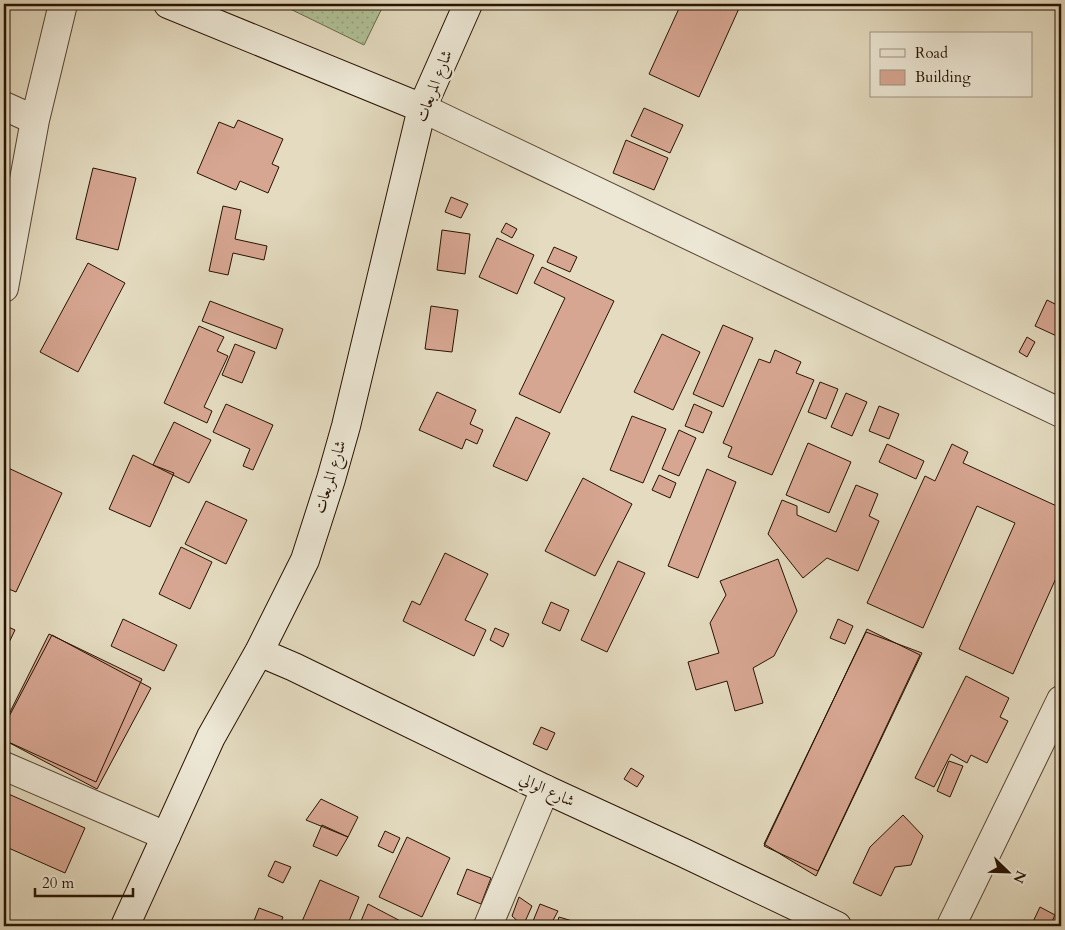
<svg xmlns="http://www.w3.org/2000/svg" width="1065" height="930" viewBox="0 0 1065 930" font-family="Cardo,Amiri,serif">
<style>
.park{fill:url(#park-dots);stroke:#6c6a4c}
.building{fill:#d7a692;stroke:#271301}
.lines{fill:none;stroke-linecap:round;stroke-linejoin:round}
.street-casing{stroke:#564531;stroke-width:30}
.secondary-casing{stroke:#271301;stroke-width:30}
.street{stroke:#ede8d6;stroke-width:28}
.secondary{stroke:#ede8d6;stroke-width:28}
.labels{text-anchor:middle;dominant-baseline:central;stroke-width:4.5;stroke-linejoin:round;paint-order:stroke}
.street-label{font-size:16px;fill:#271301;stroke:#ede8d6}
</style>
<defs>
<pattern id="park-dots" width="8" height="8" patternUnits="userSpaceOnUse" patternTransform="scale(1.25)"><rect width="8" height="8" fill="#b0c196"/><path d="M2 2h.1M6 6h.1" fill="none" stroke="#97a580" stroke-width="1.8" stroke-linecap="round"/></pattern>
</defs>
<rect width="100%" height="100%" fill="#e4dbc0"/>
<filter id="stains"><feTurbulence type="fractalNoise" baseFrequency=".004" numOctaves="4"/><feColorMatrix values="0 0 0 0 .2 0 0 0 0 .09 0 0 0 0 .02 0 0 0 .5 -.17"/></filter>
<radialGradient id="worn" r=".72"><stop offset=".6" stop-color="#630" stop-opacity="0"/><stop offset="1" stop-color="#630" stop-opacity=".3"/></radialGradient>
<path class="park" d="M280 4H384L364 45Z"/>
<path class="building" d="M681 4H741L699 97 649 74Z
M644 108 683 125 670 153 631 136Z
M238 120 283 139 272 164 279 167 268 193 240 181 236 190 197 173 219 122 234 128Z
M626 140 668 158 654 190 613 173Z
M93 168 136 178 118 250 76 239Z
M451 197 468 204 461 218 445 212Z
M223 206 241 210 235 239 267 246 264 260 233 253 228 275 209 271Z
M506 223 517 229 512 238 501 232Z
M442 230 470 234 465 274 437 270Z
M497 238 534 255 517 294 479 277Z
M554 247 577 257 570 272 547 262Z
M88 263 125 283 78 372 40 352Z
M542 267 614 301 560 413 519 394 565 298 534 283Z
M1047 300 1061 307V338L1035 326Z
M210 301 283 329 276 349 202 321Z
M431 306 458 310 452 352 425 349Z
M723 325 753 338 723 407 693 394Z
M199 326 224 337 217 351 228 356 204 407 212 411 207 423 164 403Z
M662 334 700 352 673 410 634 392Z
M1027 337 1035 342 1027 357 1019 352Z
M235 344 255 352 242 383 222 375Z
M775 350 801 362 796 373 814 380 772 475 728 457 732 447 723 443 759 359 770 363Z
M820 382 838 389 826 419 808 412Z
M437 392 476 410 470 424 483 430 477 444 466 439 462 449 419 430Z
M846 393 867 402 852 436 831 427Z
M226 404 273 425 253 470 243 466 250 449 213 432Z
M694 404 712 412 703 433 685 426Z
M879 406 899 414 889 439 869 431Z
M632 416 666 429 643 483 610 470Z
M516 417 550 433 527 481 493 466Z
M174 422 211 440 189 483 153 465Z
M679 430 696 438 679 476 662 469Z
M808 443 851 462 829 513 786 495Z
M887 444 924 461 916 479 879 462Z
M952 444 968 452 963 463 1061 508V567L1013 674 959 649 1015 523 977 506 923 628 867 603 925 476 935 481Z
M133 455 153 465 174 473 150 527 109 509Z
M4 466 62 493 16 592 4 587Z
M707 469 736 482 698 578 668 566Z
M659 475 676 483 670 498 652 490Z
M583 478 632 504 595 576 545 551Z
M856 485 878 494 869 516 879 521 858 571 827 558 803 578 768 534 782 500 797 506V515L836 532Z
M206 501 247 520 226 564 185 544Z
M181 547 212 562 190 609 159 594Z
M445 553 488 574 465 620 486 630 474 656 403 621 412 601 420 605Z
M778 559 797 611 774 656 753 668 763 703 735 711 727 681 696 690 688 662 719 653 710 623 726 595 720 581Z
M618 561 645 573 607 652 581 640Z
M551 602 569 610 560 631 542 623Z
M123 619 177 645 164 671 111 646Z
M838 619 853 626 845 644 830 638Z
M4 625 15 630 4 653Z
M495 628 509 634 503 647 490 640Z
M867 629 920 655 818 871 764 846Z
M866 632 922 653 816 876 764 844Z
M49 634 142 679 96 782 4 740V724Z
M52 635 151 688 97 789 4 740V726Z
M966 676 1009 698 1000 717 1008 721 987 763 971 755 967 763 951 754 934 787 915 778Z
M541 727 555 733 547 750 533 744Z
M949 761 963 766 950 797 937 791Z
M631 768 644 776 637 787 624 779Z
M4 792 85 828 65 873 4 846Z
M321 799 358 817 348 837 306 820Z
M903 815 923 836 911 865 895 867 881 896 853 883 870 847Z
M322 825 348 837 337 856 313 846Z
M385 831 400 838 393 853 378 846Z
M407 837 450 858 422 917 379 897Z
M275 861 291 867 283 883 268 876Z
M467 869 491 878 481 904 457 894Z
M320 880 359 897 347 926H300Z
M519 897 532 906 523 926 512 916Z
M368 904 410 926H359Z
M540 904 558 911 550 926H531Z
M1040 907 1055 915 1050 926H1031Z
M259 908 283 917 279 926H252Z
M559 917 589 926H591H556Z"/>
<g class="lines">
<g class="street-casing">
<path id="street" d="M4 106 35 120
M422 108 1061 413
M4 288 35 120 63 4
M4 766 166 836
M488 926 545 789
M951 926 1061 700"/>
</g>
<g class="secondary-casing">
<path id="secondary" d="M168 4 422 108
M259 652 294 667 545 789 684 853 837 926
M125 926 211 737 259 652 305 560 331 479 346 426 422 108 468 4"/>
</g>
<use href="#street" class="street"/>
<use href="#secondary" class="secondary"/>
</g>
<g class="labels">
<g class="street-label">
<text transform="translate(434 86) rotate(-69)">شارع المربعات</text>
<text transform="translate(330 477) rotate(-73)">شارع المربعات</text>
<text transform="translate(547 790) rotate(25)">شارع الوالي</text>
</g>
</g>
<rect width="1065" height="930" fill="none" stroke="#e4dbc0" stroke-width="20"/>
<rect x="5" y="5" width="1055" height="920" fill="none" stroke="#271301" stroke-width="2.5"/>
<rect x="10" y="10" width="1045" height="910" fill="none" stroke="#271301"/>
<rect x="870" y="32" width="162" height="65" fill="#ede8d6" stroke="#9e9381"/>
<rect x="880" y="49" width="25" height="8" fill="#ede8d6" stroke="#9e9381"/>
<text x="915" y="58" font-size="15" fill="#271301">Road</text>
<rect x="880" y="70" width="25" height="15" fill="#d7a692" stroke="#9e9381"/>
<text x="915" y="82" font-size="15" fill="#271301">Building</text>
<g transform="translate(1008 872) rotate(113)" stroke="#ede8d6" stroke-width="4" paint-order="stroke">
<path d="M0-4L9 19L0 12L-9 19Z" fill="#271301"/>
<text y="-8" font-size="14" font-weight="bold" text-anchor="middle" fill="#271301">N</text>
</g>
<path d="M35 888v8h98v-8" fill="none" stroke="#271301" stroke-width="2.5"/>
<text x="42" y="888" font-size="15" fill="#271301" stroke="#ede8d6" stroke-width="4" paint-order="stroke">20 m</text>
<rect width="100%" height="100%" filter="url(#stains)"/>
<rect width="100%" height="100%" fill="url(#worn)"/>
</svg>
